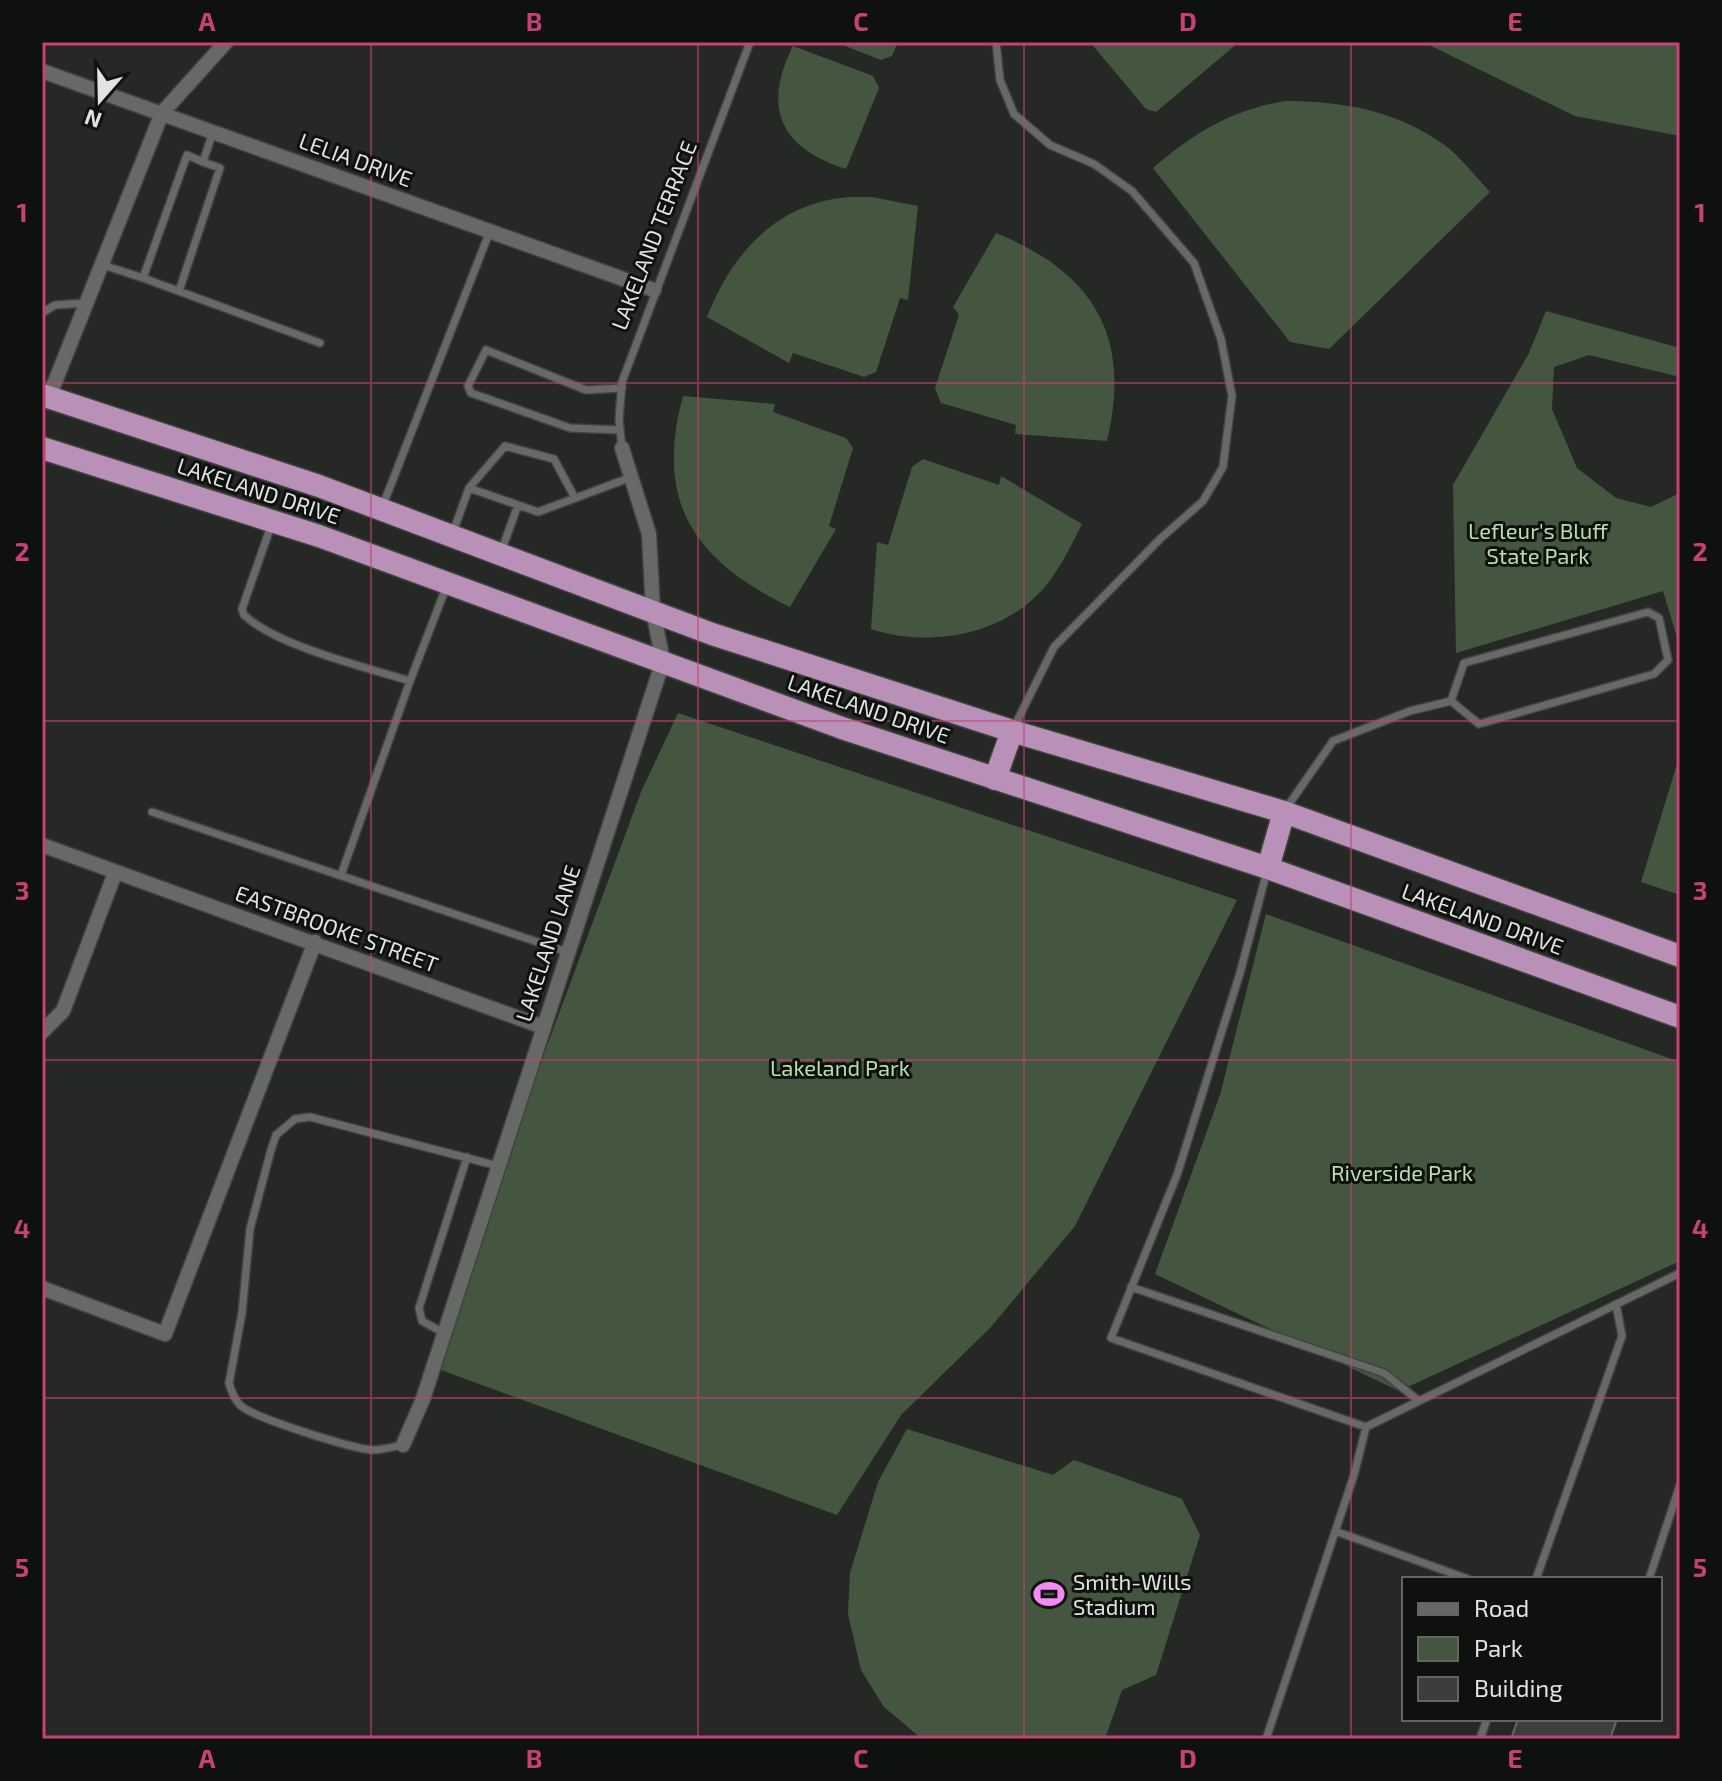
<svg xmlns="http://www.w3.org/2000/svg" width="1722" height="1781" viewBox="0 0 1722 1781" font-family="'Exo 2',sans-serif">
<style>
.park{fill:#455640}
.building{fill:#3b3e3a;stroke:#646763;stroke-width:2}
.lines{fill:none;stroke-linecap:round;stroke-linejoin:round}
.service-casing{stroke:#414340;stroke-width:10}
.minor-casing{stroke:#414340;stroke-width:17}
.trunk-casing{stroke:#414340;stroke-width:25}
.service{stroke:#666965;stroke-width:7}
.minor{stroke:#666965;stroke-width:14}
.trunk{stroke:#b890b8;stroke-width:22}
.grid{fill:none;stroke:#c84176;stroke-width:2;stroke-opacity:0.55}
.labels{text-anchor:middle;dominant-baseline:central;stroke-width:6;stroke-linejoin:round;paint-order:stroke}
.street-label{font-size:22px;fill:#e1e3e0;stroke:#0f110f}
.park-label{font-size:22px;fill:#b6dfab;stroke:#0f110f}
.poi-label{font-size:22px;fill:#e1e3e0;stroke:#0f110f;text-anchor:start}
.neatline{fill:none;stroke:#c84176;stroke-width:3}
.grid-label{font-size:26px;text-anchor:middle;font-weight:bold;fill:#c84176}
</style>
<rect width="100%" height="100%" fill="#262825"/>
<path class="park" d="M835 42H898L892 56 881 60Z
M1090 42H1239L1156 112 1146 109Z
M1423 42H1680V136L1575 116Z
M793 46 873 76 879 88 846 169C780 148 762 108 793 46Z
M1285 101C1341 101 1396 110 1443 144 1460 156 1475 176 1490 192L1329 349 1290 342 1153 168C1194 133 1231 110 1285 101Z
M852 197H872L918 206 908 300 900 298 876 372 864 377 793 353 789 363 707 317C732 253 778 201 852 197Z
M996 233C1094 273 1132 336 1107 441L1015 434 1016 425 941 403 935 388 959 315 953 307Z
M1546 311 1680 348V377L1589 355 1554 367 1552 409 1577 468 1616 498 1651 507 1680 493V647L1663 591 1456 653 1453 485 1529 353Z
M683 396 775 404 773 412 846 438 853 448 829 526 836 529 790 607C695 561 654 503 683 396Z
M923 459 999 485 1001 476 1082 524C1071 546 1060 569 1044 588 1002 636 929 648 871 629L877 542 888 545 912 467Z
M678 713 1237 900 1075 1226 990 1328 901 1415 837 1515 441 1370 488 1194 537 1073 641 792Z
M1680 754V895L1641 882Z
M1266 914 1680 1062V1261L1399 1391 1155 1274 1220 1095Z
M907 1429 1053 1475 1074 1460 1182 1499 1200 1535 1156 1675 1122 1690 1105 1739H922L884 1707 861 1670 848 1614 850 1573 878 1482Z"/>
<path class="building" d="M1518 1719H1617L1610 1739H1511Z"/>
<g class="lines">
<g class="service-casing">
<path id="service" d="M996 42 1000 80 1014 114 1050 145 1094 164 1132 191 1194 263 1221 339 1232 396 1223 467 1203 501 1160 539 1054 647 1013 729
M213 132 203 162 187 155 143 278 320 343
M103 265 143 278
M179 291 220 168 203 162
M42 313 55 305 87 303
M620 430 570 428 471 393 468 386 486 350 586 390 622 388
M622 448 619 420 622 382 750 42
M469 488 505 446 554 459 575 498
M383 505 490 231
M272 523 242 609 244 615C277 646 365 667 410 681L447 585
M453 532 469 488 538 512 629 478
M501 552 518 505
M1285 810 1333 741 1410 711 1451 701 1479 724 1654 674 1668 660 1659 618 1648 612 1464 663 1451 701
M152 812 567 952
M1267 871 1240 973 1177 1175 1111 1338 1366 1427 1680 1273
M341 875 410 681
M1131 1287 1384 1373 1419 1401
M444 1333 422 1321 419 1308 467 1157
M403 1445C393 1447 382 1450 372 1450 351 1448 253 1418 240 1405 234 1399 231 1390 229 1383L242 1313 250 1229 271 1150 276 1135 295 1119 310 1117 498 1166
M1335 1531 1468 1579
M1536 1579 1622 1336 1616 1304
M1649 1579 1680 1485
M1266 1739 1354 1475 1366 1427
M1480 1739 1487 1719"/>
</g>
<g class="minor-casing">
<path id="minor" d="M42 71 654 290
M49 397 162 113 226 42
M42 845 543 1027
M42 1032 63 1011 115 873
M42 1288 165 1334 315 942
M403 1445 423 1399 663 661 653 611 649 534 622 448"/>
</g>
<g class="trunk-casing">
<path id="trunk" d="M42 395 319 486 712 634 1012 731 1284 812 1680 956
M42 448 319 536 842 728 1268 868 1680 1017
M995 779 1012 731
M1268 868 1284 812"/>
</g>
<use href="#service" class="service"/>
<use href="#minor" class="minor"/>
<use href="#trunk" class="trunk"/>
</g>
<path class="grid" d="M371 42V1739M698 42V1739M1024 42V1739M1351 42V1739M42 383H1680M42 721H1680M42 1060H1680M42 1398H1680"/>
<defs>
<g id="stadium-bare" transform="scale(2.4)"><path d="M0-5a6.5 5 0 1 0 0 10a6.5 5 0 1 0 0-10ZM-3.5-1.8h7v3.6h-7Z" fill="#f28af3" stroke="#0f110f" stroke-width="2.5" paint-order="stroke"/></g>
</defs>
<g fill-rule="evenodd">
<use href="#stadium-bare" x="1049" y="1594"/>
</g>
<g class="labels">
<g class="street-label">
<text transform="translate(356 159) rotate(20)">LELIA DRIVE</text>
<text transform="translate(653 235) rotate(-69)">LAKELAND TERRACE</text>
<text transform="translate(259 490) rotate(18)">LAKELAND DRIVE</text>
<text transform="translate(869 708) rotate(19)">LAKELAND DRIVE</text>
<text transform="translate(1483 918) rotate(20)">LAKELAND DRIVE</text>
<text transform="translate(337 928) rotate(20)">EASTBROOKE STREET</text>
<text transform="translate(547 943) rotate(-72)">LAKELAND LANE</text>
</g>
<g class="park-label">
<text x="1538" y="530">Lefleur's Bluff<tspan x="1538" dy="25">State Park</tspan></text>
<text x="840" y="1067">Lakeland Park</text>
<text x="1402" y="1172">Riverside Park</text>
</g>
<g class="poi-label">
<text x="1073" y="1581">Smith-Wills<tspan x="1073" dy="25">Stadium</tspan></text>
</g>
</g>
<rect width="1722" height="1781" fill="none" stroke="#0f110f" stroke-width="88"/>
<rect x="1402" y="1577" width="260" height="144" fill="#0f110f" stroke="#636563" stroke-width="2"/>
<rect x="1418" y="1603" width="40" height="12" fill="#666965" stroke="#636563" stroke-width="2"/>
<text x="1474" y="1617" font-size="24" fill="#e1e3e0">Road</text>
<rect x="1418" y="1637" width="40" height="24" fill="#455640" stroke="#636563" stroke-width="2"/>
<text x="1474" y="1657" font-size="24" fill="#e1e3e0">Park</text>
<rect x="1418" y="1677" width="40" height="24" fill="#3b3e3a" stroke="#636563" stroke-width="2"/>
<text x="1474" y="1697" font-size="24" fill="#e1e3e0">Building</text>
<g transform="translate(100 100) rotate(200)" stroke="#0f110f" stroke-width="6" paint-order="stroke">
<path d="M0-6L14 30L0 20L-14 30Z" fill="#e1e3e0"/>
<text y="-12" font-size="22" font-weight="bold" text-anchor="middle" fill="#e1e3e0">N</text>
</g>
<rect x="44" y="44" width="1634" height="1693" class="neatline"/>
<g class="grid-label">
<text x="207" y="31">A</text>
<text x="534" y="31">B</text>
<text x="861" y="31">C</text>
<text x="1188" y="31">D</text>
<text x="1515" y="31">E</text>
<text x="22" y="222">1</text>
<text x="1700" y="222">1</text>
<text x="22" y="561">2</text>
<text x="1700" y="561">2</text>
<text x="22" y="900">3</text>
<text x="1700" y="900">3</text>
<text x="22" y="1238">4</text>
<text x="1700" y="1238">4</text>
<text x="22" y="1577">5</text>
<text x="1700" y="1577">5</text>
<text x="207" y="1768">A</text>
<text x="534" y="1768">B</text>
<text x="861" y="1768">C</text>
<text x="1188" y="1768">D</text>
<text x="1515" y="1768">E</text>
</g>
</svg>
